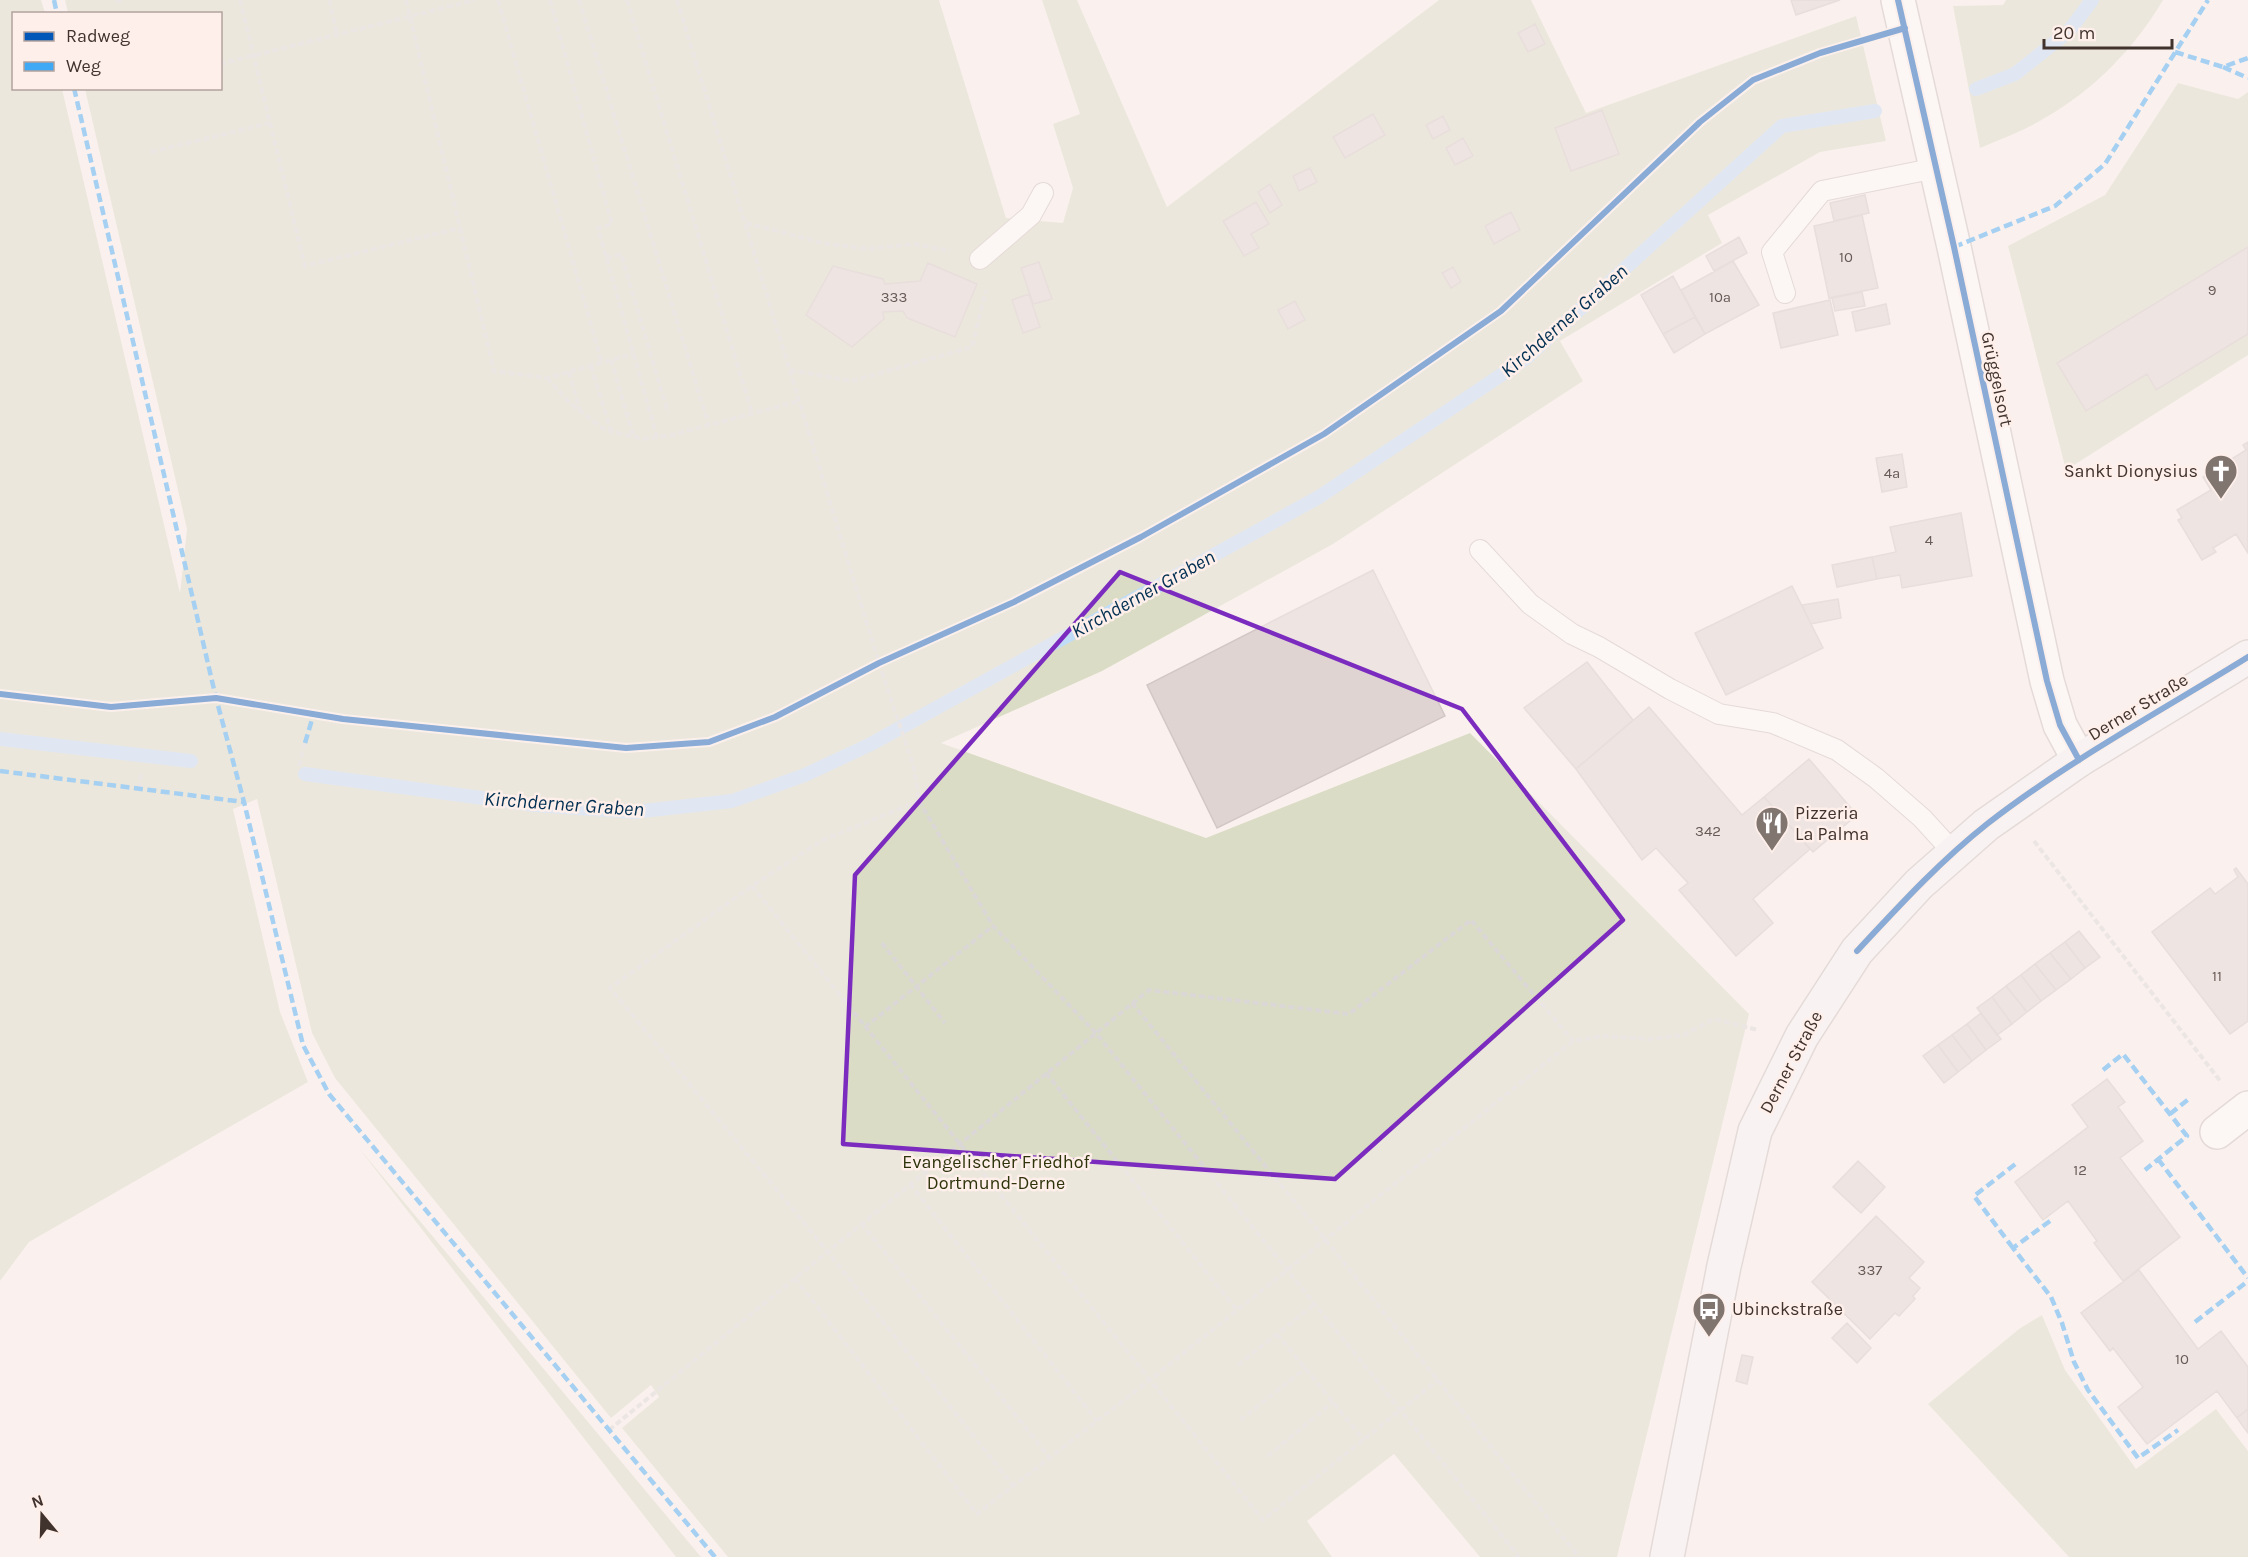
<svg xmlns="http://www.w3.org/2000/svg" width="2248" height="1557" viewBox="0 0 2248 1557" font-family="Karla,sans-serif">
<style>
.green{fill:#dbdcc6}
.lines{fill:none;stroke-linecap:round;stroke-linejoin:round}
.stream{stroke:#c1dcf6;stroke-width:14}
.building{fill:#e0d4d2;stroke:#d2c7c5;stroke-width:1.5}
.lane-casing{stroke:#cbc0bc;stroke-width:22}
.street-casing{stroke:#cbc0bc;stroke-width:36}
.secondary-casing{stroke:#cbc0bc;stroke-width:36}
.path{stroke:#dad7d6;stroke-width:4;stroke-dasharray:6 3;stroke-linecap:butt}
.lane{stroke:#fefdfc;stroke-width:20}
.street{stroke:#fefdfc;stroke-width:33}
.secondary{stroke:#f5f7f6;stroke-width:33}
.quiet{stroke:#3fa9f5;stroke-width:4.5;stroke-dasharray:9 4.5;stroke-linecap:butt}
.cycleway-casing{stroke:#feefea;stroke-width:10}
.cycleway{stroke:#0057b8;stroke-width:6}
.marked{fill:none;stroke:#7b2cbf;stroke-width:4.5;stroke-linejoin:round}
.labels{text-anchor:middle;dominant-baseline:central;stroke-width:5;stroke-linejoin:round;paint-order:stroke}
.number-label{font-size:15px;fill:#685a56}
.street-label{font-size:18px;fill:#40322c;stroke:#feefea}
.poi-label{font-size:18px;fill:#40322c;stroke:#feefea;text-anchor:start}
.park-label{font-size:18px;fill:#2d330a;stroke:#feefea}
.water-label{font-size:20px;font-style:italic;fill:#002f52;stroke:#feefea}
</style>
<rect width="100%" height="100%" fill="#faf1ee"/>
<path class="green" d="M0 0H41L45 13 14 14V88L62 89 180 593 187 529 85 89 220 88V14L68 13 65 0H939L1006 218 1063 223 1073 188 1053 124 1080 114 1042 0H1077L1167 207 1439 0H1531L1586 113 1856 16 1886 141 1820 152 1708 215 1722 243 1560 341 1583 381 1333 544 1102 671 941 743 1206 838 1470 733 1749 1014 1617 1557H1480L1394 1454 1307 1521 1332 1557H728L622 1428 659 1397 651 1385 611 1418 335 1078 312 1033 257 799 233 809 280 1012 308 1082 29 1242 0 1281Z
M2006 0H2163C2135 48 2092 92 2043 119 2024 131 2001 139 1980 148L1953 6 2003 5Z
M2178 83 2238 99 2248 92V355L2066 470 2008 246 2105 195Z
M358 1147 701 1557H676Z
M2042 1315 2065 1370 2136 1469 2216 1409 2248 1451V1557H2069L1928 1404 2019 1329Z"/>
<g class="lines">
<path class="stream" d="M1976 89 2015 74 2069 31 2092 0
M0 739 191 761
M305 774 534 805 634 812 732 801 805 775 871 744 1319 497 1525 359 1782 126 1875 111"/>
</g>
<path class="building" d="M1791 0H1840L1796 15Z
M1535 24 1545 44 1528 52 1518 33Z
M1602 110 1619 154 1571 171 1555 128Z
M1373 114 1385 135 1345 158 1333 137Z
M1443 116 1450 130 1433 139 1426 125Z
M1463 138 1473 156 1455 165 1446 148Z
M1310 168 1317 182 1299 191 1293 176Z
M1270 184 1282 205 1270 213 1258 192Z
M1865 195 1869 213 1834 221 1830 203Z
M1256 202 1269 224 1251 234 1259 248 1244 256 1223 221Z
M1511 212 1520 230 1494 244 1485 226Z
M1862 215 1878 288 1829 298 1814 226Z
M1739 237 1747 253 1714 271 1706 256Z
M2248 247V334L2156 390 2147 374 2086 411 2057 363Z
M1733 261 1759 305 1705 334 1681 290Z
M1039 262 1052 299 1033 304 1021 268Z
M928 263 977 284 955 337 907 318 903 311 883 312 884 319 852 347 806 315 833 266 883 279 885 284 920 281Z
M1453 267 1461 282 1451 288 1442 273Z
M1673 276 1695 317 1663 334 1641 295Z
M1862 292 1865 306 1835 311 1832 298Z
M1029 294 1040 327 1023 333 1012 300Z
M1830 300 1838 335 1781 348 1773 313Z
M1295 301 1305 320 1288 329 1278 310Z
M1886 304 1890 324 1856 331 1852 312Z
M1695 317 1705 334 1674 353 1663 334Z
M2248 442V553L2236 534 2213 548 2216 552 2202 560 2178 520 2182 518 2177 510 2211 490 2203 477 2246 450 2243 445Z
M1902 454 1907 487 1882 492 1876 458Z
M1961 513 1972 576 1902 588 1900 575 1877 579 1872 557 1896 552 1890 527Z
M1872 557 1877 579 1837 587 1832 565Z
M1373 570 1445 716 1217 828 1147 685Z
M1792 586 1823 648 1726 695 1695 633Z
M1838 599 1841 618 1811 624 1802 605Z
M1587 662 1633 720 1576 769 1524 708Z
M1649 707 1742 815 1764 797 1810 849 1753 899 1773 923 1736 956 1679 890 1688 883 1656 848 1642 860 1576 769Z
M1809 759 1857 815 1813 852 1764 797Z
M2236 868 2248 884V1021L2230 1034 2152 932 2210 888 2215 894 2238 877 2234 870Z
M2079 931 2100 957 2085 968 2065 942Z
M2065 942 2085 968 2071 979 2050 953Z
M2050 953 2071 979 2056 990 2035 964Z
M2035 964 2056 990 2041 1001 2021 975Z
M2021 975 2041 1001 2027 1012 2006 986Z
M2006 986 2027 1012 2012 1024 1992 997Z
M1992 997 2012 1024 1997 1035 1977 1008Z
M1981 1013 2001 1039 1986 1050 1967 1024Z
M1967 1024 1986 1050 1972 1061 1952 1035Z
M1952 1035 1972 1061 1958 1072 1938 1045Z
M1938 1045 1958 1072 1944 1083 1923 1056Z
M2107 1079 2125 1102 2118 1107 2143 1141 2120 1158 2180 1237 2123 1281 2094 1243 2097 1241 2068 1201 2043 1220 2015 1182 2088 1127 2072 1105Z
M1858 1161 1885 1187 1861 1213 1833 1187Z
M1876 1216 1924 1262 1909 1278 1920 1288 1913 1296 1915 1299 1899 1316 1895 1313 1870 1339 1812 1282Z
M2139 1270 2198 1349 2221 1331 2248 1367V1409L2237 1418 2217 1391 2147 1444 2118 1407 2143 1387 2113 1348 2110 1351 2081 1313Z
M1847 1323 1871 1348 1857 1363 1832 1338Z
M1742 1355 1753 1357 1747 1384 1736 1381Z
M2248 1409V1433L2237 1418Z"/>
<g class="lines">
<g class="lane-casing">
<path id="lane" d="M980 259 1031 215 1043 193
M1785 293 1772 252 1822 191 1936 168
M1480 550 1530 604 1572 634 1599 647 1670 689 1719 714 1773 723 1837 750 1876 778 1922 818 1954 853"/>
</g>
<g class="street-casing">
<path id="street" d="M1898 0 1954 247 2047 681 2060 725 2079 760
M2217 1132 2248 1108"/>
</g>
<g class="secondary-casing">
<path id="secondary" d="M1667 1557 1724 1266 1755 1131 1802 1036 1857 951 1919 884 1986 825 2079 760 2248 657"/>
</g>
<path class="path" d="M240 0 305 266 460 228
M329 0 337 34
M406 0 494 371 547 378 633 354
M498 0 602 363
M550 0 612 224 598 228 657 437
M579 0 709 426
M627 0 752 413
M677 0 879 663 914 768 919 801 993 926 1096 1033 1519 1557
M116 2 123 0
M220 64 475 0
M151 152 270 123
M746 223 823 243 867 249 914 244 950 251
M606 258 621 254 668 413
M611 360 634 438
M591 366 611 431
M790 370 852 381 972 347 986 290
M569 372 580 411
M547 378 570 403 605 430 643 439 672 435 799 401
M299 766 305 743
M140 789 141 771
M919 801 823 840 752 886 610 988 828 1252 1013 1486
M2034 841 2221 1082
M752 886 1263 1520 1438 1380
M882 943 945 1023
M1132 1003 1325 1239 1579 1557
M865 1027 993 926
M1046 1073 1237 1310
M910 1184 1097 1421
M861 1223 1050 1458
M795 1278 977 1514 1150 1380 1573 1041 1602 1036 1649 1039 1684 1035 1714 1019 1758 1030
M1277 1334 1364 1440
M1238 1365 1316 1303
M1240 1420 1306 1368
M609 1430 1149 990 1349 1014 1471 920 1573 1041
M1268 1456 1333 1402"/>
<use href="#lane" class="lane"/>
<use href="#street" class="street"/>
<use href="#secondary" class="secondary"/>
<path class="quiet" d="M54 0 57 14
M2175 52 2223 67 2248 58
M2223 67 2248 78
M74 88 216 698 244 802 303 1045 329 1094 715 1557
M1954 247 2055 206 2105 164 2208 0
M305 743 314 713
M0 771 244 802
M2103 1070 2123 1054 2187 1136 2145 1170
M2170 1114 2190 1098
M2158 1159 2248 1278
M2050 1221 2013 1248 2051 1297 2062 1323 2074 1362 2088 1390 2138 1458 2178 1430
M2013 1248 1974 1196 2018 1162
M2195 1322 2248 1281"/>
<g class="cycleway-casing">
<path id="cycleway" d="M1898 0 1954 247 2047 681 2060 725 2079 760
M0 694 111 707 216 698 343 719 626 748 709 742 775 717 879 663 1014 602 1141 537 1324 434 1501 311 1700 122 1753 80 1820 53 1905 28
M1857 951C1898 907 1939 862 1987 824 2068 761 2161 711 2248 657"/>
</g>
<use href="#cycleway" class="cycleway"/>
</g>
<path d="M0 0H2248V1557H0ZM1120 572 1462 709 1623 920 1335 1179 843 1144 855 875Z" fill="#faf1ee" fill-opacity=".55" fill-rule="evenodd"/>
<path class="marked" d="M1120 572 1462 709 1623 920 1335 1179 843 1144 855 875Z"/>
<defs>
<g id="church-pin" transform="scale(1.725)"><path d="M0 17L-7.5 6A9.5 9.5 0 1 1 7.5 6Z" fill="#817570" stroke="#feefea"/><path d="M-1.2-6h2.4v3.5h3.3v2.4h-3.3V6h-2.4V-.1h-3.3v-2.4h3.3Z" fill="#fff"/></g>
<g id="restaurant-pin" transform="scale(1.725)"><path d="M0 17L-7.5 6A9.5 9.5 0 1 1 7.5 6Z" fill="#817570" stroke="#feefea"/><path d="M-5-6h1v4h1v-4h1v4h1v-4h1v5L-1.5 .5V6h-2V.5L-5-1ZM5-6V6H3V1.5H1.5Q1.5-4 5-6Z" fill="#fff"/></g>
<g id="bus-pin" transform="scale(1.725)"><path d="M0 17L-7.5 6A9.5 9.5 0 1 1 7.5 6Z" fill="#817570" stroke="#feefea"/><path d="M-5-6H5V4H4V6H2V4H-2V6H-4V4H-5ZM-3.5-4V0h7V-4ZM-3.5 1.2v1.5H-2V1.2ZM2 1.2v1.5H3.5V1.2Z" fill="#fff"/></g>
</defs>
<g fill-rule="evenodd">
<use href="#church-pin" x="2221" y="471"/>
<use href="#restaurant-pin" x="1772" y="823"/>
<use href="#bus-pin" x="1709" y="1309"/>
</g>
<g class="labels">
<g class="number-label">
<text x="1846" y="257">10</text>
<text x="2212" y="290">9</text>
<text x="894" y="297">333</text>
<text x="1720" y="297">10a</text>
<text x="1892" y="473">4a</text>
<text x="1929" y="540">4</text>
<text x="1708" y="831">342</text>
<text x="2217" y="976">11</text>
<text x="2080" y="1170">12</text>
<text x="1870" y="1270">337</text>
<text x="2182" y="1359">10</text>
</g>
<g class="street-label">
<text transform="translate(1997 379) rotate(78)">Grüggelsort</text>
<text transform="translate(2138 707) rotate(-31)">Derner Straße</text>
<text transform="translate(1791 1062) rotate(-62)">Derner Straße</text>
</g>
<g class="poi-label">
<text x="2198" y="471" text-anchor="end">Sankt Dionysius</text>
<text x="1795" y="813">Pizzeria<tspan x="1795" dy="21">La Palma</tspan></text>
<text x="1732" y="1309">Ubinckstraße</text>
</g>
<g class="park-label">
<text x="996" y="1162">Evangelischer Friedhof<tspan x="996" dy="21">Dortmund-Derne</tspan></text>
</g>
<g class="water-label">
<text transform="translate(1564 321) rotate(-41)">Kirchderner Graben</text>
<text transform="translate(1143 594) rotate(-29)">Kirchderner Graben</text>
<text transform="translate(564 804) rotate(4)">Kirchderner Graben</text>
</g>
</g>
<rect x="12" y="12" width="210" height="78" fill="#feefea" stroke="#b2a39e" stroke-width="1.5"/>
<rect x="24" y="32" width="30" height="9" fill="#0057b8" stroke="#b2a39e" stroke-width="1.5"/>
<text x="66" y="42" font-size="18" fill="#40322c">Radweg</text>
<rect x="24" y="62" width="30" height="9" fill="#3fa9f5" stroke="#b2a39e" stroke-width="1.5"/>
<text x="66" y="72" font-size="18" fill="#40322c">Weg</text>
<g transform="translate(42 1515) rotate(341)" stroke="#feefea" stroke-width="4.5" paint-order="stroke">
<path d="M0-4.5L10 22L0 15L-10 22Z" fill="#40322c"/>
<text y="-9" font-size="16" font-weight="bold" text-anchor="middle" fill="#40322c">N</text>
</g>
<path d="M2044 39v9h128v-9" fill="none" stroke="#40322c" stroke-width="3"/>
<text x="2053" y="39" font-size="18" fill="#40322c" stroke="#feefea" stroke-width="4.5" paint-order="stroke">20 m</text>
</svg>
